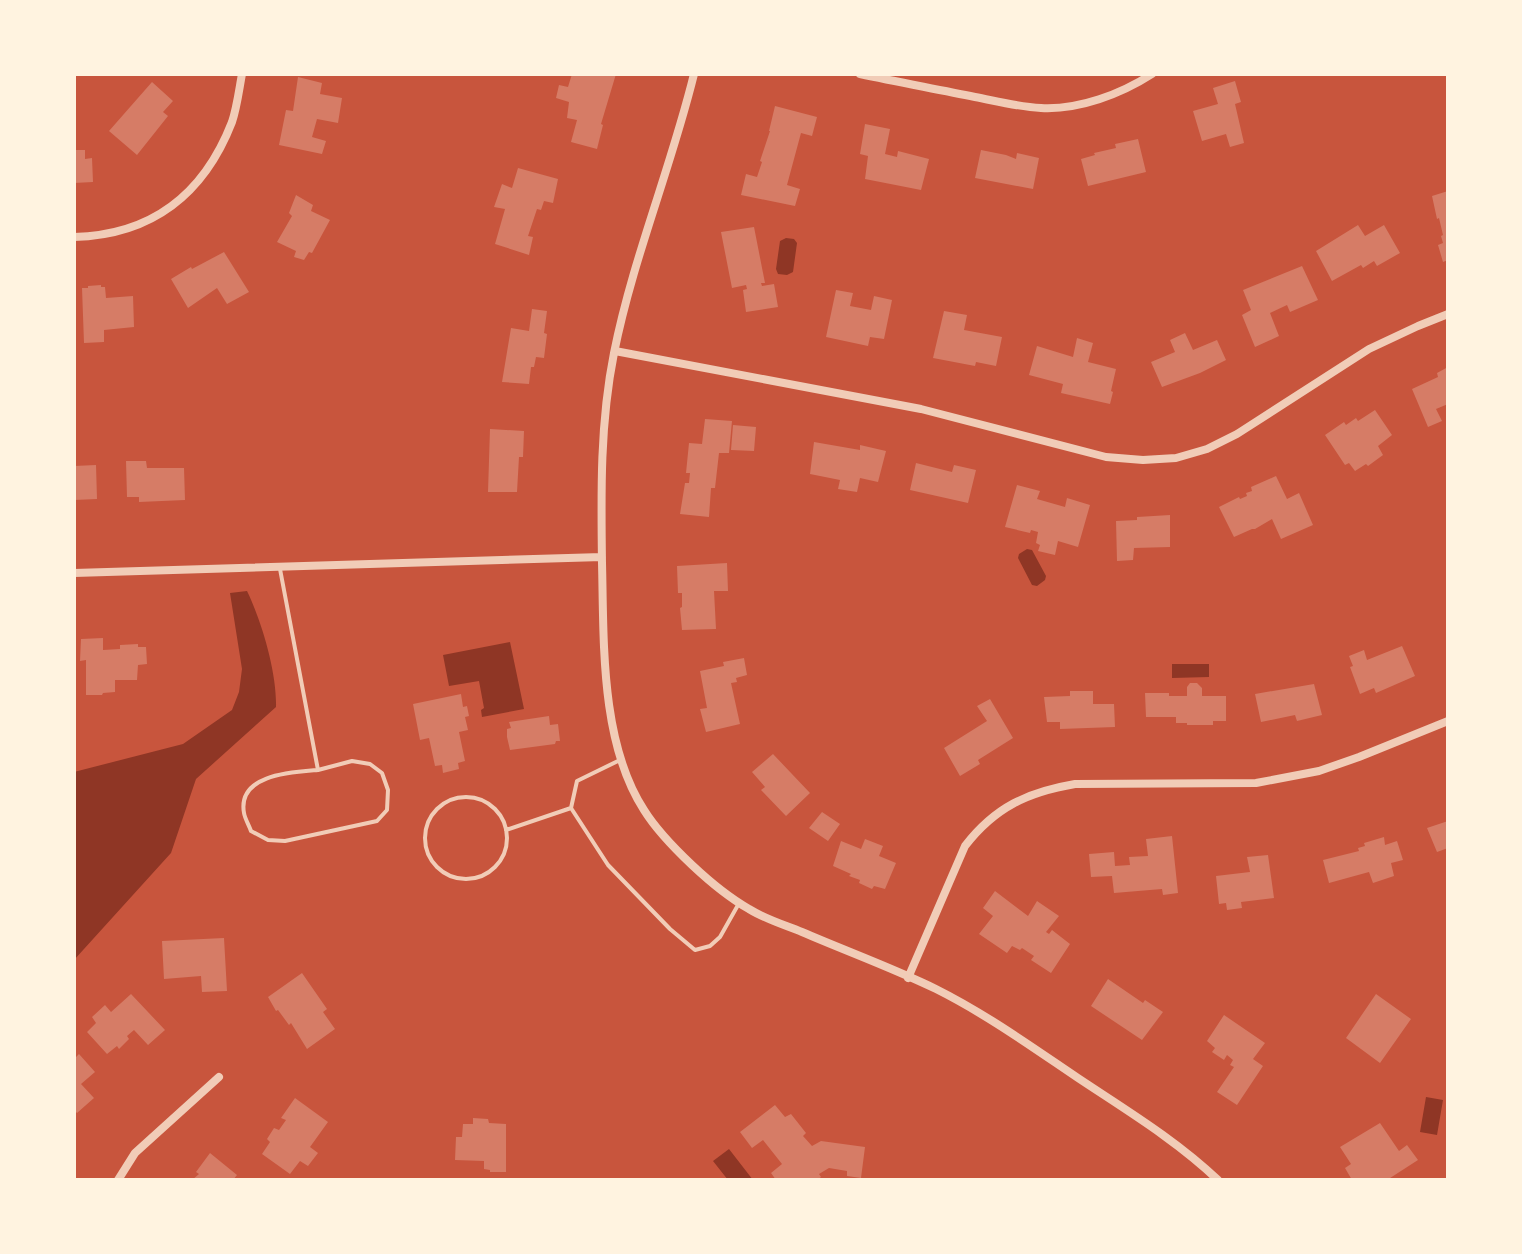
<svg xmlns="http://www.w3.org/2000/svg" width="1522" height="1254" viewBox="0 0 1522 1254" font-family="Literata,serif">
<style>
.water{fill:#8f3625}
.building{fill:#d67c66}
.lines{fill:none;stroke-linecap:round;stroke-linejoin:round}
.service{stroke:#f1ccb7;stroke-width:4}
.minor{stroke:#f1ccb7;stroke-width:8}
</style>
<rect width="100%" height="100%" fill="#c8553d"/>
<path class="water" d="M786 238 794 239 797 243 793 272 787 275 778 274 776 269 780 241Z
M1027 549 1032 550 1046 576 1045 580 1037 586 1032 585 1018 558 1019 554Z
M247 591C262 622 277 673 276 707L196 779 171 853 74 960V772L183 744 232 710 239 692 242 669 230 593Z
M510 642 524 709 482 717 481 710 484 708 479 681 449 686 443 655Z
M1172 664H1209V677L1172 678Z
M1426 1097 1443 1100 1437 1135 1420 1132Z
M729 1149 753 1180H728L713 1161Z"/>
<path class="building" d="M572 74H616L601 124 603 125 597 149 571 142 577 120 567 118 569 102 556 98 559 85 568 87Z
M298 77 322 83 320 94 342 98 338 123 317 119 312 137 326 141 322 154 279 145 286 110 293 111Z
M1235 81 1241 102 1235 104 1244 143 1230 147 1226 134 1202 141 1193 111 1218 104 1213 88Z
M152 82 173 101 163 112 168 116 137 155 109 131Z
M775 106 817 117 812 136 801 133 787 185 800 189 795 206 741 195 746 174 757 177 762 162 760 161 770 131H769Z
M865 124 890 129 885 154 897 157 898 151 929 159 921 190 865 179 868 156 860 154Z
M1138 139 1146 172 1088 186 1081 159 1095 155 1094 153 1116 148 1115 144Z
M74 150H85V159L92 158 93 182 74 183Z
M981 150 1006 155 1016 159 1017 153 1039 158 1033 189 975 178Z
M518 168 558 179 553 203 544 201 541 210 537 209 528 236 533 237 529 255 495 244 505 209 494 207 502 184 512 188Z
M1448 191V260L1443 262 1438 245 1443 243 1441 236 1443 235 1439 218 1437 219 1432 196Z
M296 195 313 205 311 211 330 220 312 253 309 252 304 260 294 257 296 251 277 242 292 216 289 213Z
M1358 225 1365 236 1384 225 1400 253 1377 266 1374 261 1363 268 1361 265 1332 281 1316 251Z
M754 227 765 283H761L762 286 774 284 778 307 746 312 743 290 747 289 746 285 732 288 721 232Z
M224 252 249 292 227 304 217 288 188 308 171 279 191 267 192 269Z
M1302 266 1318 300 1290 312 1287 305 1270 313 1279 336 1255 347 1242 315 1251 310 1243 290Z
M101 285V287H105L106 298 133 296 134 327 104 330V342L84 343 82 288H88V286Z
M836 290 853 293 850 306 871 310 874 296 892 300 884 339 870 337 868 346 826 337Z
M532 309 547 311 544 333 547 334 544 358 536 357 534 367H531L529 384 502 382 511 328 529 331Z
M944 311 967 315 964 330 1002 337 996 366 976 362 975 366 933 358Z
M1185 333 1193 350 1217 340 1226 360 1200 373 1162 387 1151 362 1175 352 1170 340Z
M1077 338 1093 343 1088 362 1116 369 1111 391 1113 392 1110 404 1061 393 1063 384 1029 375 1037 346 1073 357Z
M1448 367V404L1436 409 1442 421 1428 427 1412 389 1438 377 1437 373Z
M1375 410 1392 435 1378 446 1383 455 1368 466 1366 464 1355 471 1349 463 1345 465 1325 435 1344 422 1346 425 1356 418 1358 421Z
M705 419 732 421 729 453H719L715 488H711L709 517 680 514 685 483H689L690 473H686L689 443 702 444Z
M733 425 756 427 754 451 731 450Z
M490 429 524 431 523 457H519L517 492H488Z
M814 442 860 450V445L886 451 878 482 860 478 857 492 838 489 840 480 810 474Z
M126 461H146L147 468H184L185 500 139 502V497H127Z
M916 463 952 472 954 465 976 470 968 503 910 490Z
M96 465 97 499 74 500V466Z
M1276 476 1287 499 1299 493 1313 525 1281 539 1272 519 1255 529H1252L1234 537 1219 507 1239 497 1240 499 1247 496 1246 493 1252 491 1251 487Z
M1017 485 1040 491 1037 499 1065 507 1067 498 1090 505 1078 547 1058 541 1055 555 1038 551 1040 545 1036 543 1038 532 1031 530 1030 533 1005 527Z
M1170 515V547L1134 548 1133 560 1117 561 1116 521 1137 520V517Z
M727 563 728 591H714L716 629 682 630 680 608 682 607V593H678L677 566Z
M103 638V650L120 649V645L138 644V647H146L147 664 138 665 137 680H115V692L103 693 102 695H86V660L80 661 81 639Z
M1402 646 1415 676 1376 693 1374 688 1360 694 1350 667 1353 666 1349 656 1364 650 1367 660Z
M744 658 747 675 736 678 737 682 731 683 740 724 706 732 700 709 707 708 700 671 724 666 723 662Z
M1190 683H1197L1202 688V696H1226V721H1213V725H1187V723H1176V717H1146L1145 693H1169V696H1187V687Z
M1314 684 1322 715 1297 721 1295 715 1261 722 1255 694Z
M1070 691H1093V704H1114L1115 727 1060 729V722H1047L1044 697 1070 696Z
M461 694 463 707 467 706 469 716 465 717 468 730 459 732 465 761 458 763 459 769 443 773 442 765 435 766 429 738 420 740 413 704Z
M990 699 1013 738 978 760 980 764 960 776 944 748 987 721 977 706Z
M549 716 550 725 558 724 560 741H556L555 744 510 750 507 737V729L511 728 509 722Z
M773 754 810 793 786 816 761 790 765 787 752 772Z
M822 812 840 824 828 841 809 828Z
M1448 821V848L1437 852 1427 828Z
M1172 836 1178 893 1163 895 1162 889 1114 893 1112 876 1091 877 1089 854 1114 852 1115 866 1130 865 1129 857 1148 856 1146 839Z
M1384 837 1385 845 1397 841 1403 860 1391 863 1394 876 1373 883 1369 872 1329 883 1323 860 1359 851 1358 848 1365 846 1364 843Z
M865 839 883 846 879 856 896 863 885 889 874 886 872 889 859 883 860 880 849 876 851 874 833 866 841 841 861 849Z
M1268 855 1274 898 1241 902 1242 908 1227 910 1226 903 1219 904 1216 876 1250 872 1247 857Z
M995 891 1028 916 1037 901 1059 916 1046 932 1049 934 1052 930 1070 944 1051 973 1031 960 1034 956 1022 948 1020 950 1012 946 1007 953 979 934 993 916 983 908Z
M224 938 227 991 202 992 201 976 164 979 162 941Z
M302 973 327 1009 323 1012 335 1029 307 1049 291 1023 289 1025 278 1010 276 1011 268 997Z
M1108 979 1143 1003 1145 1000 1163 1012 1142 1040 1091 1006Z
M131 994 165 1030 148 1045 134 1030 127 1036 129 1039 119 1049 117 1046 107 1054 87 1032 96 1023 92 1017 105 1005 111 1012Z
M1376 994 1411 1019 1380 1063 1346 1038Z
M1224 1015 1265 1043 1253 1059 1263 1066 1237 1105 1217 1092 1234 1067 1230 1065 1233 1060 1227 1055 1224 1060 1212 1052 1215 1048 1207 1041Z
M79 1054 95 1072 81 1084 94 1098 77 1113 74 1110V1059Z
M295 1098 328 1122 310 1147 318 1153 308 1166 300 1161 290 1174 262 1154 270 1142 267 1139 274 1128 279 1130 286 1120 281 1118Z
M775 1105 785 1117 791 1114 806 1133 803 1136 812 1146 821 1141 865 1147 861 1178 847 1176V1171L829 1168 819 1174 821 1177 817 1180H776L771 1173 782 1164 763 1140 752 1148 740 1132Z
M473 1118 488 1119 489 1123 506 1124V1172H490V1170L484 1169V1161L455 1160 456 1137H462L463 1124H473Z
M1380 1123 1399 1151 1407 1145 1418 1160 1387 1180H1352L1345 1168 1351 1164 1340 1147Z
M210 1153 237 1175 233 1180H192L199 1174 196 1172Z"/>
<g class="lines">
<path class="service" d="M280 569 318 770C293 772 237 774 244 813 245 819 249 825 251 831L268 840 285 841 377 821 387 810 388 790 382 773 370 764 352 761 318 770
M620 760 577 781 571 808 608 865 670 929 695 950 710 946 720 937 738 905
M425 838a41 41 0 1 1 82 0a41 41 0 1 1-82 0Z
M506 830 571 808"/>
<path class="minor" d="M694 74C671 168 633 258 614 353 600 423 601 492 602 563 604 641 600 742 644 810 657 831 674 848 692 865 709 881 728 897 749 909 765 919 785 925 802 932 846 951 893 968 936 989 986 1014 1032 1047 1078 1078 1126 1110 1176 1140 1218 1180
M860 74C898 82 936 89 975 97 996 101 1019 107 1041 108 1079 110 1121 94 1152 74
M74 237C152 235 204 194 232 122 237 107 239 90 242 74
M615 351 921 409 1106 457 1143 460 1176 458 1207 449 1237 434 1369 349 1418 326 1448 314
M74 573 602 557
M908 978 965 846C995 807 1028 792 1075 784L1256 783 1319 771 1359 757 1448 721
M118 1180 135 1153 219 1077"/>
</g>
<rect width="1522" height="1254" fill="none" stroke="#fff3e0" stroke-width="152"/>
</svg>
